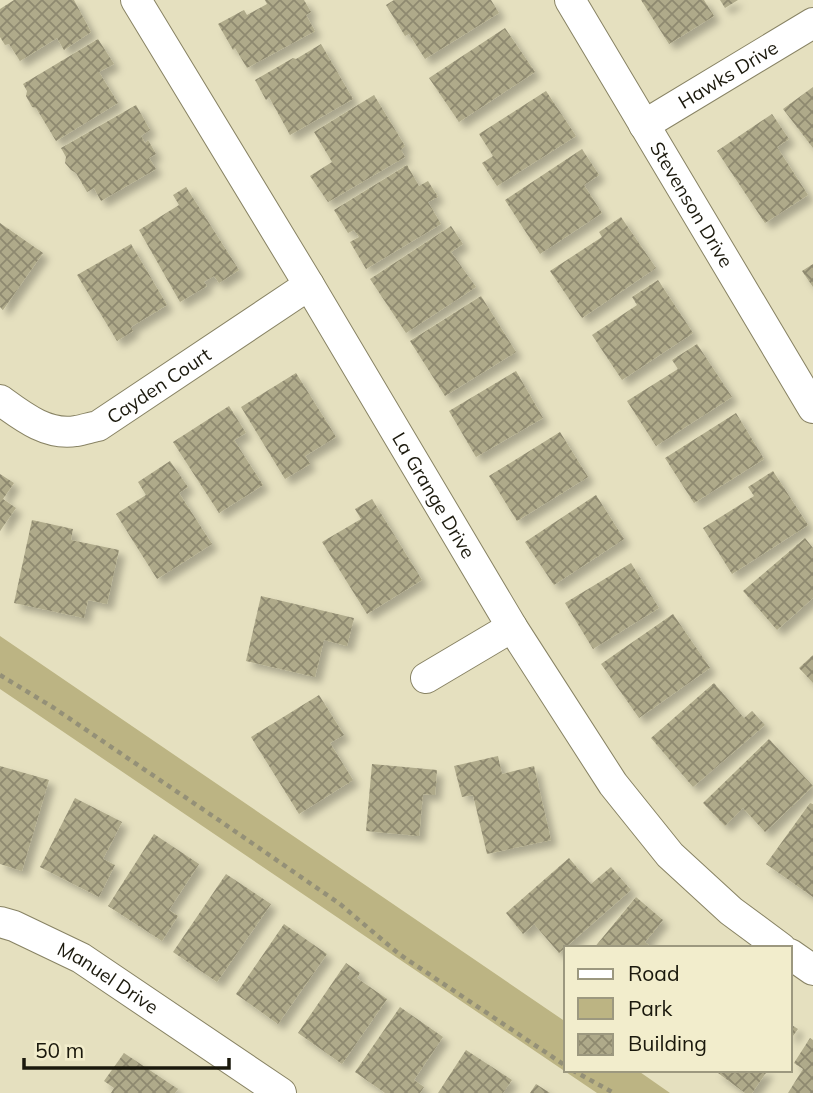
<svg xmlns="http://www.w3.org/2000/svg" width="813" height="1093" viewBox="0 0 813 1093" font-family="Mulish,sans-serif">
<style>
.park{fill:#bcb483}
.building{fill:url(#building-cross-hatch);filter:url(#shadow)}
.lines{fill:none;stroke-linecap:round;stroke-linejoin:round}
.minor-casing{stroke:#888364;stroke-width:32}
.path{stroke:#949077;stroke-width:4.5;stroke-dasharray:5 5;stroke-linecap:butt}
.minor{stroke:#fff;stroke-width:30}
.labels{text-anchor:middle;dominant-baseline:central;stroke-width:5;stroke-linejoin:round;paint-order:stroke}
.street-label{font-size:19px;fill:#1a180c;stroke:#f2edcc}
</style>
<defs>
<pattern id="building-cross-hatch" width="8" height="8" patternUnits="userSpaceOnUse" patternTransform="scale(1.75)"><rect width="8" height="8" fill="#afaa8a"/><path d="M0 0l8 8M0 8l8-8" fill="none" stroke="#8e896f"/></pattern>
<filter id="shadow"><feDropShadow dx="6" dy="6" stdDeviation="3.5" flood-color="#0004"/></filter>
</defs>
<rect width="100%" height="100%" fill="#e5e0bf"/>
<path class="park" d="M0 636 566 1022V1070H637L670 1093H597L0 689Z"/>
<path class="building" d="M14 0H74L91 32 64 50 57 38 20 61 9 44 5 45 0 37V9Z
M265 0H304L311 12 306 15 315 31 247 68 235 48 233 50 218 24 244 10 247 15 267 4Z
M394 0H491L499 13 425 59 409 34 405 36 386 5Z
M641 0H704L714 16 669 44Z
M720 0H738L725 8Z
M505 28 535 72 459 122 429 78Z
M98 39 114 64 99 72 118 103 56 141 36 108 32 107 26 96 27 91 23 84Z
M321 44 353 99 290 135 269 97 266 100 255 80 293 58 296 59Z
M813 87V148L783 109Z
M546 91 576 136 497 186 482 163 493 156 479 134Z
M374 95 405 146 401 150 405 157 328 202 310 176 332 162 314 132Z
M136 105 150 130 141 136 145 143 148 140 156 154 149 158 156 169 101 201 94 188 87 192 76 173 71 170 65 163 66 157 61 148Z
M772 114 789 139 777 147 808 195 765 223 717 151Z
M582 149 599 175 584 185 602 213 540 254 505 200Z
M407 165 419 186 428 181 438 197 428 202 441 224 366 269 350 242 359 237 354 230 348 233 334 210Z
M186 187 239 270 219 283 214 276 204 282 207 286 180 302 139 230 179 205 173 195Z
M621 217 656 268 582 318 550 271 602 237 599 232Z
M0 223 43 253 3 310 0 307Z
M451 226 463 244 451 252 476 287 406 333 370 279Z
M131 244 167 305 131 327 133 331 117 341 77 275Z
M813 264V287L802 271Z
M658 280 693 333 622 380 592 335 637 305 632 297Z
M481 296 516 352 445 396 410 341Z
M697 344 732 397 656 446 627 401 678 369 672 360Z
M516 371 543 418 476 457 449 411Z
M296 373 336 437 305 456 310 464 285 479 241 407Z
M229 406 246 433 234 440 263 485 219 513 173 442Z
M736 413 764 459 694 503 665 458Z
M560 432 588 477 517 521 489 476Z
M170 461 188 487 179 493 212 544 157 579 116 514 146 495 138 482Z
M773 471 808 525 732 574 703 528 754 496 748 487Z
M0 474 14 483 3 499 16 508 0 531Z
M596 495 624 539 554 585 525 542Z
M372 499 422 580 367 614 322 542 361 519 355 509Z
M32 520 73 529 71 540 119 550 107 604 88 600 84 618 14 603Z
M805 538 813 548V598L777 630 743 591Z
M631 563 659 608 593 649 565 603Z
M261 596 354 618 347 646 324 640 315 677 246 661Z
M673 614 710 668 639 718 601 664Z
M813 655V683L799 668Z
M714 683 744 718 752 711 765 725 693 787 651 738Z
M319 695 344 735 330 743 353 780 299 814 251 737Z
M769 739 813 786 765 832 743 808 725 826 703 803Z
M498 756 502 774 534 766 551 840 487 854 473 795 462 797 454 766Z
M372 764 437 770 435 795 423 794 419 836 366 831Z
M0 766 49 780 22 871 0 864Z
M75 798 122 822 103 859 115 865 99 897 40 867Z
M810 803 813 804V897L766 864Z
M154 834 199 864 169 910 178 916 162 941 108 906Z
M569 858 591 884 611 867 631 890 559 953 534 924 523 934 506 913Z
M226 874 271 904 217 982 173 952Z
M636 897 663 920 645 942 652 948H594Z
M284 924 327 954 278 1024 236 994Z
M346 963 360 973 357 978 387 999 342 1064 298 1033Z
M400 1007 443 1037 414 1080 424 1087 420 1093H385L355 1072Z
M790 1024 798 1029 790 1040Z
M810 1038 813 1040V1093H788L803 1069 794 1063Z
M466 1050 512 1080 503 1093H438Z
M124 1053 178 1089 175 1093H111L114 1088 104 1081Z
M714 1070H768L752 1093H745Z
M536 1084 550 1093H530Z"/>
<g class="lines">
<g class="minor-casing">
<g id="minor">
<path id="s1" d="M136 0 309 285 512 627 613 784 670 855 731 911 781 948"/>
<path id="s2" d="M570 0 813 408"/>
<path id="s3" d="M644 125 813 23"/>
<path id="s4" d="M0 400C22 416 47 436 76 431 84 430 91 427 98 426L309 285"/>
<path d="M426 678 512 627"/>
<path id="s5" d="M0 922 14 926 81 958 281 1093"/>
<path d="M790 954 813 970"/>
</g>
</g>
<path class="path" d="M0 675 54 708 223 823 340 904 399 954 566 1066
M572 1070 614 1093"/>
<use href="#minor" class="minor"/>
</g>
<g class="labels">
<g class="street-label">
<text stroke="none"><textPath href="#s3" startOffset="98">Hawks Drive</textPath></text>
<text stroke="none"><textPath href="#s2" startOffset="238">Stevenson Drive</textPath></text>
<text stroke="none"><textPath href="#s4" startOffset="180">Cayden Court</textPath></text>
<text stroke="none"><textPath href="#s1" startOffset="578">La Grange Drive</textPath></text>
<text stroke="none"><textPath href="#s5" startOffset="122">Manuel Drive</textPath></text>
</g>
</g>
<rect x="564" y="946" width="228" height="126" fill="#f2edcc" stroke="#9c987f" stroke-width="2"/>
<rect x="578" y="969" width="35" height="10" fill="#ffffff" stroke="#9c987f" stroke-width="2"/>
<text x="628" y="981" font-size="21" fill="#1a180c">Road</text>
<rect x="578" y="998" width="35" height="21" fill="#bcb483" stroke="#9c987f" stroke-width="2"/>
<text x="628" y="1016" font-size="21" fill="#1a180c">Park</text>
<rect x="578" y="1034" width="35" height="21" fill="url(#building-cross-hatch)" stroke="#9c987f" stroke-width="2"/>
<text x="628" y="1051" font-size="21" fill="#1a180c">Building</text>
<path d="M24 1058v10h205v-10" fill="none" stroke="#1a180c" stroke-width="3.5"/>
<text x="35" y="1058" font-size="21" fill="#1a180c" stroke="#f2edcc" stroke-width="5" paint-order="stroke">50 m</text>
</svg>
